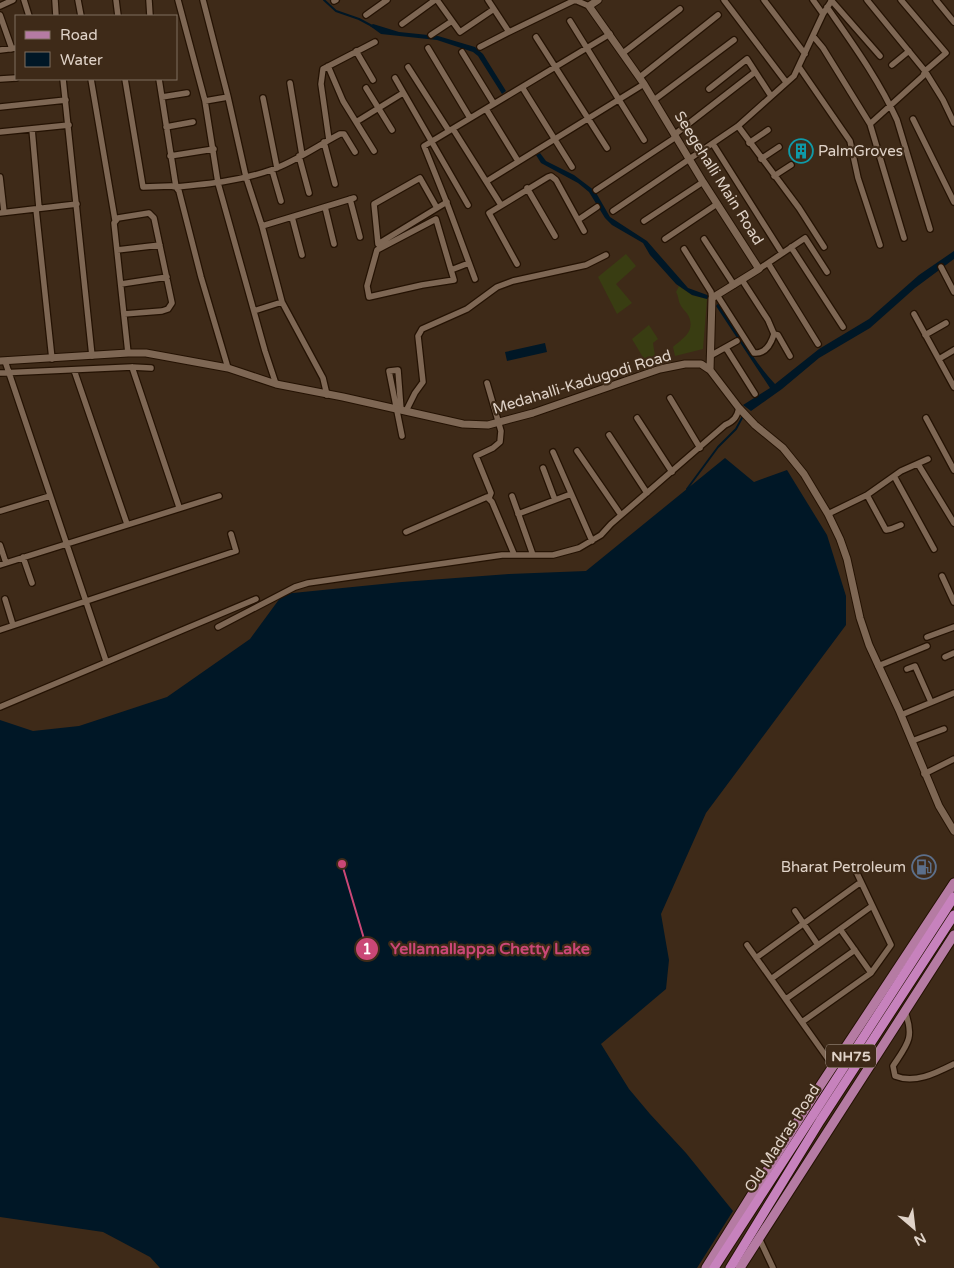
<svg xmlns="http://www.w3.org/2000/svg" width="954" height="1268" viewBox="0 0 954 1268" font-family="'Varela Round',sans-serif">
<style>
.garden{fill:#393d12}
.water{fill:#001726}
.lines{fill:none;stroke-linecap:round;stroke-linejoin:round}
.stream{stroke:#001726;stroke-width:2}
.minor-casing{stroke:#241203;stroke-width:8}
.tertiary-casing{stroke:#241203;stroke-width:9}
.primary-casing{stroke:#241203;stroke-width:11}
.trunk-casing{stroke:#241203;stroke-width:11}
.minor{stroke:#7e6754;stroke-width:5.5}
.tertiary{stroke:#7e6754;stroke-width:7}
.primary{stroke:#b57ba3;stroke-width:9}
.trunk{stroke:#c782bd;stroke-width:9}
.labels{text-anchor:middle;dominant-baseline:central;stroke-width:4.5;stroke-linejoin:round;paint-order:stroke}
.shield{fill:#3e2a18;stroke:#afa093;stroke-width:1}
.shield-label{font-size:14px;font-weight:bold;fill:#e0d3c8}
.poi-label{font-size:15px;fill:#e0d3c8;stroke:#3e2a18;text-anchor:start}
.street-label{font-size:15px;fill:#e0d3c8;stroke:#3e2a18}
.leader{fill:none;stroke:#ca4776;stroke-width:2}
.callout-dot{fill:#ca4776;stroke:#3e2a18;stroke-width:2}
.mark-label{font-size:15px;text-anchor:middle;font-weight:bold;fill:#fff}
.callout-label{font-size:16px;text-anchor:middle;font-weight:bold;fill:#ca4776;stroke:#3e2a18;stroke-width:4.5;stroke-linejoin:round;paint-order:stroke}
</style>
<rect width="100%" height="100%" fill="#3e2a18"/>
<path class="garden" d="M626 254 636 266 616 284 632 303 617 314 598 277Z
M679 286 692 295 707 299 703 349 675 356 673 347C683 338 695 332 689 317 687 312 682 309 680 304 678 300 679 297 676 292Z
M649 325 658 339 653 343 655 356 644 359 632 339Z"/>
<path class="water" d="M373 24 399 32 438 36 475 47 483 54 506 91 502 94 478 56 473 52 437 40 381 34 370 26Z
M540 153 546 161 574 175 595 191 610 217 647 241 688 288 710 296 707 299 692 295 676 284 650 255 643 243 612 225 605 218 589 192 578 183 541 163 536 155Z
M954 251V259L915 288 870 328 819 358 782 389 751 411 743 405 770 388 716 306 720 301C737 329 752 360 775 384L819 349 869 319 919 275Z
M545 343 547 352 507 361 505 352Z
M725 458 754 482 787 470 827 535 846 596V625L706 813 661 914 669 960 666 989 601 1044 629 1089 650 1114 686 1153 733 1211 697 1268H160L150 1257 103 1232 0 1217V720L33 731 79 726 167 697 250 639 283 594 402 582 509 574 586 571Z"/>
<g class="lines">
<path class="stream" d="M324 0 336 11 359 19 374 27
M687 489 718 447 736 429 743 416"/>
<g class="minor-casing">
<path id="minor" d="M24 0 29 16
M55 0 56 16
M78 0 81 16
M116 0 118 16
M149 0 150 16
M178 0 205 101 218 183 265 351 276 384
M203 0 228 97 246 177 262 226 282 302 323 378 327 395
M437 0 460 32 494 9
M488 0 509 32 575 0 589 6
M724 0 786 82
M764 0 805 54
M813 0 823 14
M831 0 880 56
M867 0 925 71 943 100 954 123
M936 0 954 22
M334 1 336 0
M0 6 13 0
M827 7C852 43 879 80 897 120L930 229
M0 15 12 49
M366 15 387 0
M570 21 644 140
M402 24 435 0
M431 35 452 21
M813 36 823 48 870 124 904 238
M536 37 607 148
M480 47 509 32
M428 48 470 118
M0 50 16 48
M356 51 373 80
M462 52 494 104
M623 53 680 9
M892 65 909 51
M328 66 343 101 374 151
M408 67 449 131
M799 67 850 141 858 178 880 245
M640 77 718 15
M395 78 468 205
M0 79 16 78
M63 79 92 356
M91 79 115 220
M125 79 143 187 171 186 176 187C208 184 240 181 271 170 295 162 317 146 340 134H344L355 152
M159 79 176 187 179 191 201 277 228 368
M290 83 302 155
M522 87 572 167
M366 88 392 130
M709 89 747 59 771 96
M162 97 187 93
M263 98 277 168
M654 100 734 40
M205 101 228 97
M0 107 66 100
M486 109 518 161
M913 119 954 202
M356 122 403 93
M870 124 923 76 925 71 946 53 901 0
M738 126 799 208 824 247
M166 127 193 122
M32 129 39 208
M453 129 501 205
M0 132 69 125
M674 135 755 72
M329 140 321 84 323 69 375 42
M324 142 335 184
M749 143 768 130
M713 144 782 253
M170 156 214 149
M299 156 309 193
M761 159 779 147
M272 170 281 201
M774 176 791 165
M0 177 4 212
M487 181 644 84
M527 188 555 236
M596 190 676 137
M350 199 360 237
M325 207 334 244
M437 208 378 244 374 204 420 178 437 208 447 202
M36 209 52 359
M613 211 738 126 794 76 823 14 832 0
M0 213 77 204
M292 217 302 255
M578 220 597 207
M644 221 703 182
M262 226 354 198
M665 239 717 204
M704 239 734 285
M791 247 843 327
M684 249 711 292 712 298
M117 250 160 245
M768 263 818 344
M517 264 489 213 548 177 551 176 556 180 584 231
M941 267 954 292
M759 269 805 238 827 272
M451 270 436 219 377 250 367 286 369 297 422 285 454 280 451 270 469 263
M475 279 448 206 424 146 610 34
M742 280 768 320 774 334 778 335 790 356
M121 284 167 277
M717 295 754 353C765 354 771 344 774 334
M254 311 282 302
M124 314 162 311 168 309 172 303 154 218 149 213 118 218 114 223 128 353
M914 314 954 387
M925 335 946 323
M726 348 755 394
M710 356 737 341
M939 359 954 350
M5 361 106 661
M132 367 179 507
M74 370 127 524
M0 373 132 367 151 368
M487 383 501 431 500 442 493 448 476 456 491 493 489 498
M670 398 700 448
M401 410 398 370 389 371 402 436
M406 411 415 393 423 382 418 336 422 329 467 309 497 287 513 281 586 265 606 255
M637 418 672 472
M926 418 954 470
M609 435 647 493
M577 451 621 515
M553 452 592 541
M918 464 954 523
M543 468 555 500
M894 476 934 549
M867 495 886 530 891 529 901 525
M512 496 533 555
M0 511 50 496
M518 514 571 494
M828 514 867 495 901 471 928 459
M406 532 487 497 492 502 514 554
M0 545 6 563
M23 557 32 583
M0 565 219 496
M942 576 954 602
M5 599 13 625
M218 627 295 587 308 583 502 555H553L579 548 601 535 611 524 725 425C734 421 737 417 739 408
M0 630 236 551 231 534
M927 637 954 627
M945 657 954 653
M878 666 927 646
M907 669 915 666 931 702
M0 707 256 599
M901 715 954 693
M912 741 944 729
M924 774 954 759
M795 911 818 945
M840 929 871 973
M747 945 833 1066
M756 958 861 882
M771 979 872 906
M786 999 855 950
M905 1012C915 1038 907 1045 893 1066L895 1076C915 1084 936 1073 954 1064
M802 1022 871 973 891 945 853 865
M759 1238 773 1268"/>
</g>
<g class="tertiary-casing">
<path id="tertiary" d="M598 0 589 6 644 84 703 182 759 269 712 298 710 370
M0 361 128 353H146L228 368 276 384 343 397 463 424 488 425 533 413 660 369 685 364H701L710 370 739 408 755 425 783 448 804 474 828 514 840 539 847 559 860 618 869 645 899 710 939 806 954 831"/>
</g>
<g class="primary-casing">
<path id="primary" d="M706 1268 814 1095 954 883
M740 1268 954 935"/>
</g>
<g class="trunk-casing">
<path id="trunk" d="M714 1268 954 897
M730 1268 820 1121 954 915"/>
</g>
<use href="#minor" class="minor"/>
<use href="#tertiary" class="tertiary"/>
<use href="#primary" class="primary"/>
<use href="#trunk" class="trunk"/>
</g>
<defs>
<g id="building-ring" transform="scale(1.25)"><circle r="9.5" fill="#3e2a18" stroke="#0f9aa8" stroke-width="1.5"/><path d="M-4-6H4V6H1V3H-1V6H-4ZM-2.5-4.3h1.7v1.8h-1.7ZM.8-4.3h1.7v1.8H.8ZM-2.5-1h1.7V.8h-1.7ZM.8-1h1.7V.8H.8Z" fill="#0f9aa8"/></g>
<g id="fuel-ring" transform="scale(1.25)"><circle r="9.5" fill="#3e2a18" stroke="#5c6f8a" stroke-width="1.5"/><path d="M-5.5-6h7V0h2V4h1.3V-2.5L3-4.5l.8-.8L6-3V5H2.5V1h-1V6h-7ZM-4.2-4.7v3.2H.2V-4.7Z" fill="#5c6f8a"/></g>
</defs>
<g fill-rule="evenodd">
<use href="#building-ring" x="801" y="151"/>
<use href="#fuel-ring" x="924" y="867"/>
</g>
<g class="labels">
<rect class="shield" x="826" y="1044.5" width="50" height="23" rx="4"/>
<g class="shield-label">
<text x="851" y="1056">NH75</text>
</g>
<g class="poi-label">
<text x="818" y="151">PalmGroves</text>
<text x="906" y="867" text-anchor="end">Bharat Petroleum</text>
</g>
<g class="street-label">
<text transform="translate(719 178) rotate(58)">Seegehalli Main Road</text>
<text transform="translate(582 382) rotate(-17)">Medahalli-Kadugodi Road</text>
<text transform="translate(782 1138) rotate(-57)">Old Madras Road</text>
</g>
</g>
<path class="leader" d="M342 864L367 949"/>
<g class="callout-dot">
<circle cx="342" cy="864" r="5"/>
<circle cx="367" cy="949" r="12"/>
</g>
<g class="mark-label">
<text x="367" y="954">1</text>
</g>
<g class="callout-label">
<text x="490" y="954">Yellamallappa Chetty Lake</text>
</g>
<rect x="15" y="15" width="162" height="65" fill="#3e2a18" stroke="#7f6e5e"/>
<rect x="25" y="31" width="25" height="8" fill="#b57ba3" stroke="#7f6e5e"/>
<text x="60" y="40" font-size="15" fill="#e0d3c8">Road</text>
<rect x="25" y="52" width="25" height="15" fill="#001726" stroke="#7f6e5e"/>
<text x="60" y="65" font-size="15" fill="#e0d3c8">Water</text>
<g transform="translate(914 1228) rotate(152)" stroke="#3e2a18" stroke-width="4" paint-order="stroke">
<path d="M0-4L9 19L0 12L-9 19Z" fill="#e0d3c8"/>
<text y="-8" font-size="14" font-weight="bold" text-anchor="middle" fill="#e0d3c8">N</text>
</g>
</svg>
